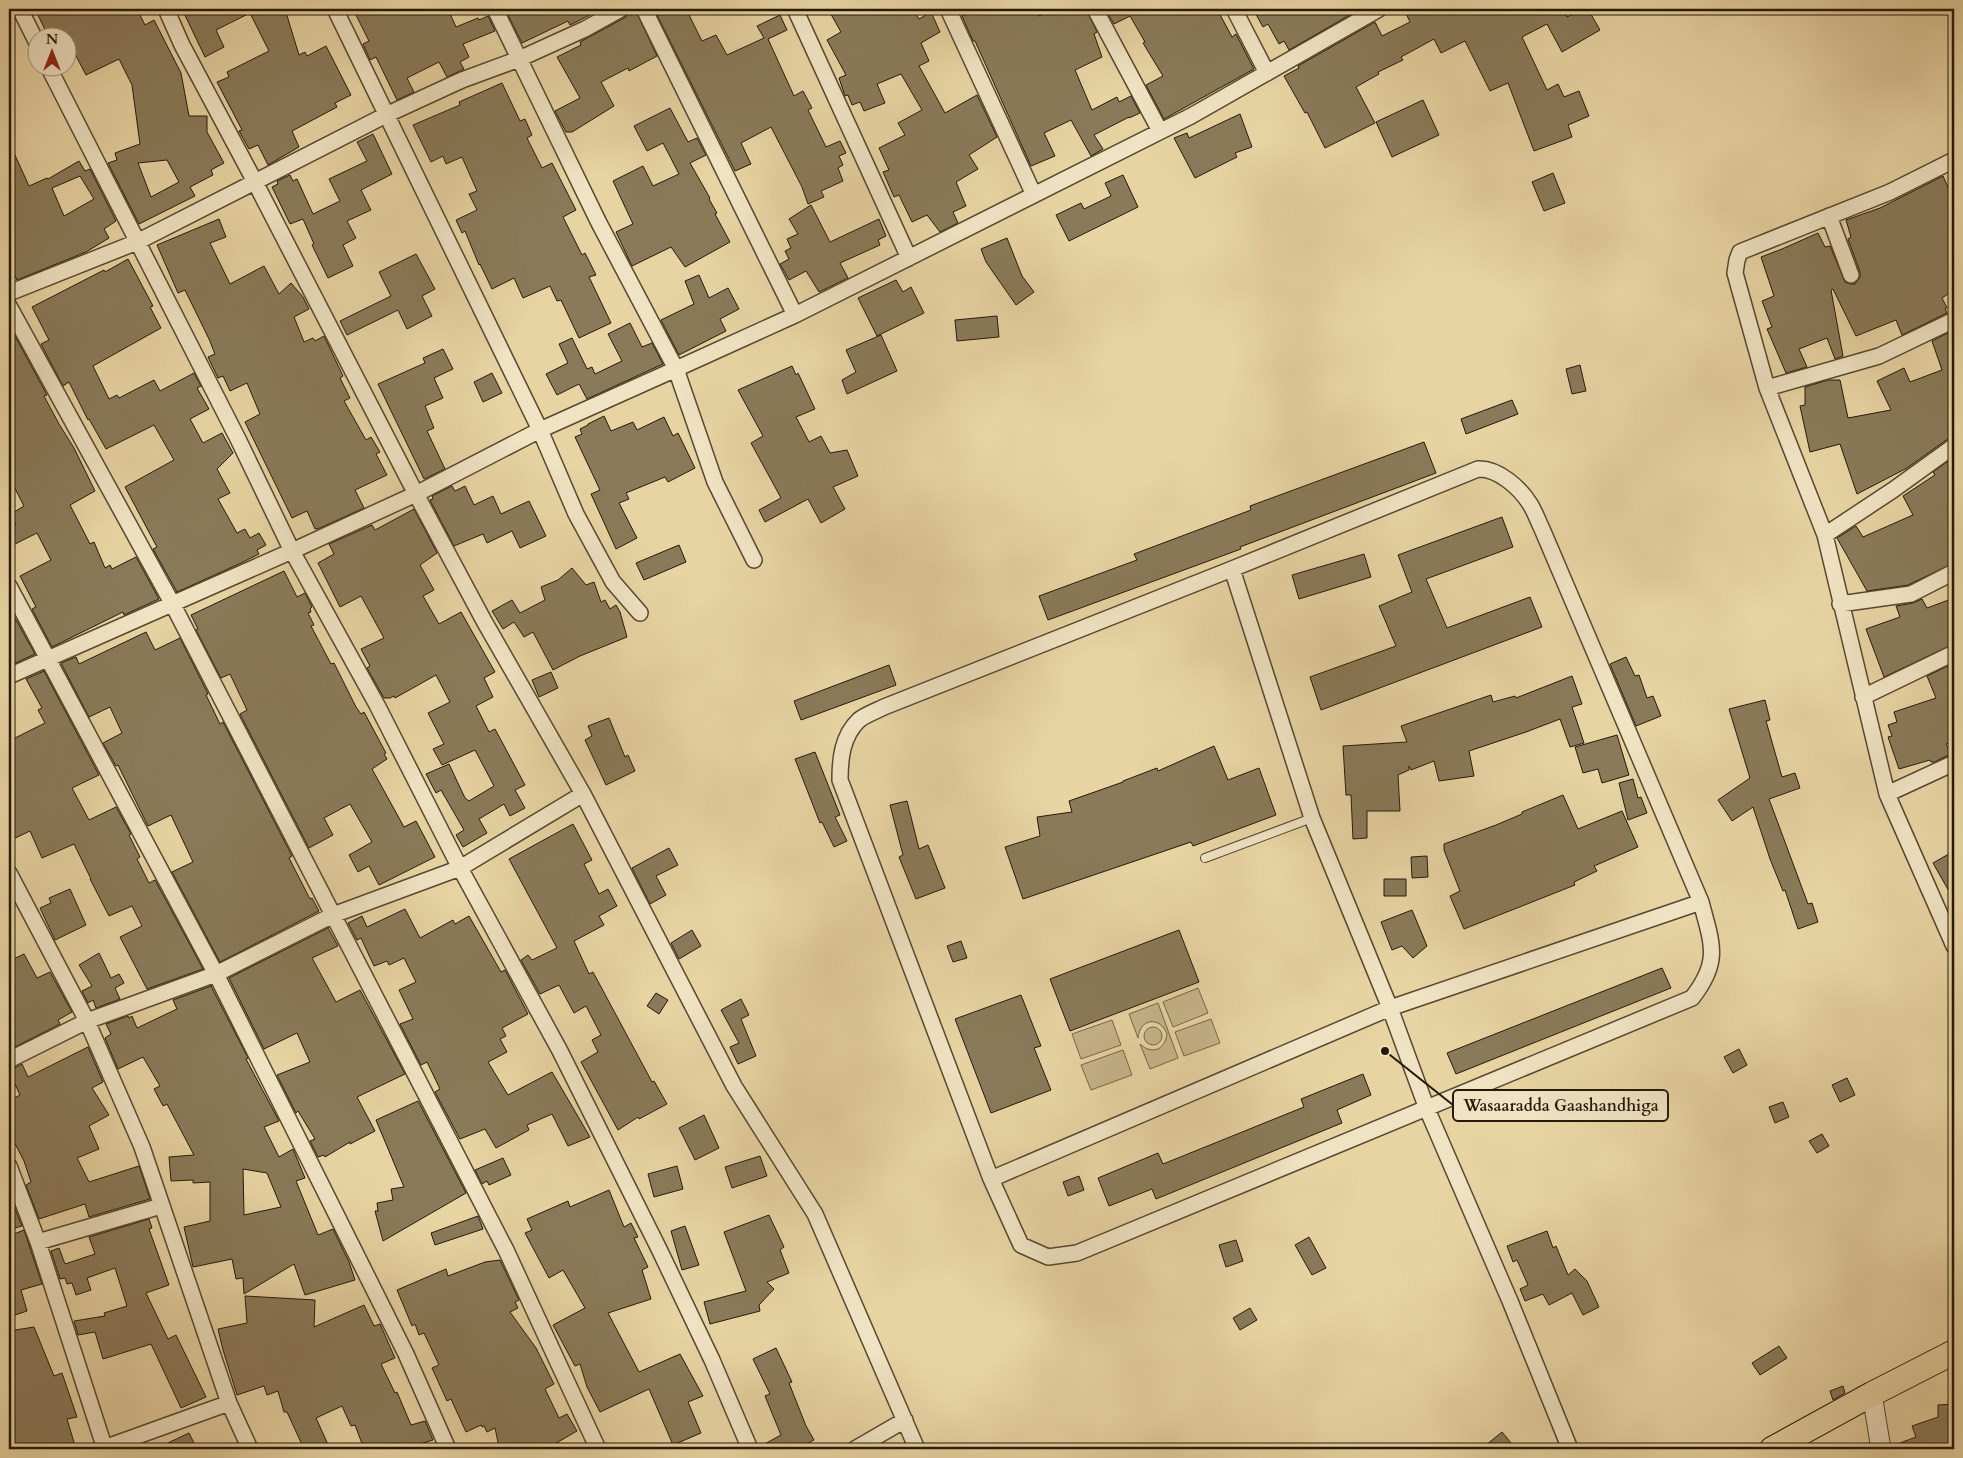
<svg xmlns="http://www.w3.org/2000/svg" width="1963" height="1458" viewBox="0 0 1963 1458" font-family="Cardo,serif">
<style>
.green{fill:#c7b489;stroke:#766649}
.building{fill:#8a7a59;stroke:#251909;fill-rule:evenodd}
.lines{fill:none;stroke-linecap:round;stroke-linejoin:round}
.service-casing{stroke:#564830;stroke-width:10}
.minor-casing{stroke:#564830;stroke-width:18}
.tertiary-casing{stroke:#564830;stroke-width:21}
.primary-casing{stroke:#251909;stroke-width:26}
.service{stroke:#f0e3c3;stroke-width:8}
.minor{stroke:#f0e3c3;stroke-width:15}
.tertiary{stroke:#f0e3c3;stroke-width:19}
.primary{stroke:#e8d4a3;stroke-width:24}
.leader{fill:none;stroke:#251909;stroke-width:2}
.callout-dot{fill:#251909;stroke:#f0e3c3;stroke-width:2}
.callout{fill:#f0e3c3;stroke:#251909;stroke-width:2}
.callout-label{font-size:16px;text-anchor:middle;font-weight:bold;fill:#251909}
</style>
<rect width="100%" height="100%" fill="#e8d4a3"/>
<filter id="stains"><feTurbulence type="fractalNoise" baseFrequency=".004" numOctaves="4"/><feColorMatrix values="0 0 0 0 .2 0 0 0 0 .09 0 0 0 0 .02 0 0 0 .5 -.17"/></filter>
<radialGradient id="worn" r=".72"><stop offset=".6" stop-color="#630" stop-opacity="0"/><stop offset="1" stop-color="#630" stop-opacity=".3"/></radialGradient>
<path class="green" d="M1198 988 1208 1013 1173 1027 1163 1002Z
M1158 1003 1178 1058 1150 1069 1140 1044C1152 1055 1165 1050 1167 1034 1160 1016 1140 1018 1138 1038L1129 1014Z
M1211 1019 1220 1043 1184 1056 1175 1032Z
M1112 1020 1121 1045 1081 1059 1072 1034Z
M1144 1036a9 9 0 1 1 18 0a9 9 0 1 1-18 0Z
M1123 1050 1132 1075 1091 1090 1081 1065Z"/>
<path class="building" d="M35 9H137L145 25 154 20 181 73 189 116H207V132L224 163 211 170 213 175 190 187 195 196 139 224 108 163 117 160 115 153 140 144 132 85 119 59 86 75 74 52 68 55V38H49ZM167 160 179 182 151 197 138 163Z
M182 9H285L299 55 305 52 307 56 326 46 351 95 335 103 337 107 292 131 299 147 268 165 258 145 249 149 239 131 242 130 217 82 229 77 227 72 269 51 250 13 216 30 224 47 205 57Z
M353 9H448L456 27 478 18 479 20 488 16 495 31 463 44 469 57 460 62 464 69 447 77 439 62 407 78 414 92 397 100 376 57 370 60 363 44 369 41Z
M505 9H602L570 25 568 21 522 43Z
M630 9H635L657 56 629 71 628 68 601 82 614 106 572 132H566L555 111 580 98 557 57 581 45 580 42 626 17Z
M654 9H686L702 41 716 35 727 55 764 38 757 26 780 15 787 30 768 39 794 96 803 91 812 108 808 110 826 147 840 141 846 153 839 156 843 165 838 168 843 181 821 191 824 197 808 204 802 187 771 127 741 143 751 164 735 171Z
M828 9H913L919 19 931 12 940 32 921 43 929 61 919 66 945 113 977 95 997 137 969 155 978 169 956 182 966 206 953 212 958 223 940 232 927 215 912 222 899 195 894 197 883 172 889 170 879 148 905 135 898 123 922 110 901 74 877 84 885 103 864 111 860 102 852 105 848 95 845 96 839 78 846 75 827 40 841 32Z
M978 9H1034L1039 16 1053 9H1086L1097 32 1094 34 1102 57 1075 70 1092 110 1117 97 1119 102 1131 96 1140 113 1129 118V117L1094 135 1103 149 1091 156 1071 120 1044 133 1055 156 1031 166 975 41H973L962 16Z
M1105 9H1217L1232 37 1236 34 1254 69 1164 119 1146 85 1163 76 1143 43 1145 42 1130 16 1114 24Z
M1253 9H1360L1289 50 1284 41 1279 44 1268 24 1263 27Z
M1404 9H1578L1566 15 1567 17 1583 9H1588L1600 30 1562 52 1547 24 1522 37 1547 90 1558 84 1564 97 1579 91 1589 116 1568 125 1572 137 1534 151 1508 83 1490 91 1465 41 1441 53 1434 39 1401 57 1403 60 1378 72 1379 74 1356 87 1375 123 1325 148 1307 112 1305 113 1284 76 1299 68 1298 66 1375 22 1382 36 1410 22Z
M502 83 520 121 525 119 532 135 527 138 542 168 552 163 576 210 563 217 582 255 585 253 596 275 589 277 611 323 579 338 561 300 557 301 550 286 523 298 514 278 492 289 480 264 479 265 465 231 462 233 456 220 477 210 469 194 477 191 462 157 446 164 443 156 431 162 413 125 460 105 459 102Z
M1423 100 1439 135 1392 157 1376 122Z
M670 108 688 142 697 138 706 155 690 163 710 198 709 199 717 213 715 214 730 242 685 267 671 247 632 266 616 232 633 224 613 181 643 166 653 186 679 174 663 143 647 151 634 126Z
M1240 114 1252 147 1235 153 1237 157 1195 178 1174 138 1187 133 1189 138Z
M373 134 392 174 361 190 371 210 347 221 356 238 343 245 353 266 328 278 312 245 314 244 303 219 290 224 272 187 278 184 277 181 290 175 293 181 297 179 313 214 340 201 329 179 367 161 357 142Z
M9 142 29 186 47 178 48 179 79 161 85 171 90 169 116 221 104 229 109 238 86 252 17 280 9 263ZM80 176 94 199 64 216 52 188Z
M1553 173 1565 203 1544 211 1532 182Z
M1123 175 1138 207 1069 241 1056 215 1081 203 1084 209 1111 196 1105 183Z
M1943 176 1954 201V290L1942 298 1947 308 1945 309 1947 313 1902 335 1896 320 1856 336 1833 289 1831 290 1843 356 1835 359 1827 338 1799 349 1807 367 1786 373 1767 329 1772 327 1762 301 1774 296 1761 257 1782 249 1818 233 1825 247 1830 246 1845 282 1850 284H1855L1860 277V272L1848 239 1851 237 1846 220 1880 208Z
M811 205 830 242 879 219 886 236 878 240 880 245 840 263 848 278 819 292 806 271 789 280 780 264 789 259 785 251 791 248 787 239 798 234 789 219Z
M219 219 226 237 210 243 230 284 264 266 279 294 291 283 303 297 309 309 294 317 304 342 313 338 315 341 324 336 343 376 340 378 350 398 344 401 366 440 371 437 380 452 376 454 387 475 355 490 364 508 320 528 315 529 307 511 292 518 245 422 260 414 247 383 230 391 223 376 218 378 208 357 215 354 209 339 185 290 178 293 157 245Z
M1007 238 1022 276 1034 292 1016 305 986 262 981 249Z
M416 254 435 289 422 296 432 316 407 329 398 310 347 335 340 321 391 296 379 272Z
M128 259 153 306 150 307 161 328 93 366 109 399 117 395 119 398 154 380 160 391 194 373 201 386 197 388 209 409 190 419 203 443 222 433 233 453 217 469 230 493 218 499 237 533 245 529 250 538 259 533 266 545 257 550 259 554 239 564 177 592 153 549 157 547 125 487 174 460 154 425 106 449 89 419 88 420 69 382 63 386 41 344 49 340 32 307 104 270 105 272Z
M699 275 709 298 728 288 739 309 720 319 726 331 679 355 661 320 694 304 685 281Z
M896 280 903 292 911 287 924 313 877 336 858 298Z
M997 316 999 337 957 341 955 320Z
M630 323 642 347 652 343 663 364 587 399 579 384 557 395 546 374 568 363 559 344 572 338 587 369 592 367 595 374 622 361 608 334Z
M9 325 47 395 44 396 59 424 74 448 95 491 70 505 90 544 94 542 105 568 110 565 112 569 136 557 159 599 124 615 123 612 52 647 32 609 36 607 20 576 51 560 37 533 9 547V528L16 524 11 514 24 506 9 477Z
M1954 330V399L1948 402 1954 414V437L1949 438 1907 468 1857 494 1840 444 1810 452 1800 406 1805 405V387L1828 380H1840L1848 418 1891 410 1877 381 1904 368 1910 382 1942 370 1932 341Z
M881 335 897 371 847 394 842 380 856 372 846 350Z
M443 349 453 369 434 378 443 398 425 406 434 428 427 431 445 469 424 479 378 384 425 363 423 358Z
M1580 365 1586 391 1572 394 1566 369Z
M792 366 796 375 798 373 815 409 796 417 809 442 821 436 830 453 847 450 858 476 833 487 845 509 821 523 808 499 765 522 759 510 781 498 751 443 763 436 738 390Z
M492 373 502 393 483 402 474 382Z
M1512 400 1518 414 1466 434 1461 419Z
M604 416 611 431 633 422 637 430 664 417 673 436 678 433 695 468 668 482 665 477 626 493 629 499 619 503 637 538 616 549 591 494 600 490 575 437 582 434 580 429 588 425V424Z
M1424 442 1436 473 1240 547 1241 549 1048 620 1039 596 1137 560 1134 554 1251 510 1250 506Z
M1954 457V563L1908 585 1867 591 1837 538 1856 526 1863 537 1913 515 1903 496 1935 475 1933 472Z
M452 486 455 491 465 486 474 505 493 496 501 514 529 501 546 536 520 548 512 531 487 543 483 534 454 546 430 500 433 499 432 496Z
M414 509 437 553 420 565 434 590 423 596 439 624 461 612 495 672 484 678 493 697 476 706 489 732 495 729 525 785 515 790 525 808 510 816 504 804 479 819 487 833 463 847 456 835 464 830 441 790 436 793 426 774 449 764 465 798 469 801 494 786 475 750 442 765 433 749 444 744 428 713 450 702 436 675 395 698 394 696 390 698H384L367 668 370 666 361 649 384 638 361 596 340 607 318 563 334 554 329 544 372 525 375 530Z
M1502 517 1513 547 1426 579 1447 628 1530 597 1542 627 1321 710 1310 677 1396 646 1379 606 1412 592 1398 555Z
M679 545 686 562 644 580 636 563Z
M1364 554 1371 577 1299 599 1292 575Z
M572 568 586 585 594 582 601 602 605 600 610 609 616 605 620 612 627 637 580 656 553 670 533 632 524 637 514 622 503 629 492 611 512 600 520 613 545 600 541 587 558 580Z
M284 571 297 597 305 593 312 607 310 609 311 612 308 613 314 625 311 626 331 664 334 663 356 707 361 714 364 712 386 753 384 754 387 759 372 769 404 827 416 821 435 857 379 885 369 866 358 872 349 855 372 842 350 804 324 818 333 835 309 848 240 714 247 710 230 674 221 678 196 630 198 629 191 615Z
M1954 598V644L1884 677 1866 629 1900 617 1896 606 1913 603 1922 599 1927 608Z
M15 618 35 654 9 666V621Z
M146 632 155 650 180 638 208 694 206 695 220 724 223 722 292 856 289 858 310 899 312 898 319 911 220 962 172 872 193 862 171 815 148 826 118 765 116 766 103 743 122 733 110 707 89 717 61 663 76 657 79 664Z
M1626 657 1635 676 1639 675 1647 698 1653 696 1661 716 1636 726 1610 664Z
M1954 663V741L1946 744 1951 754 1934 762H1931L1930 760 1899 769 1888 737 1892 736 1888 725 1897 722 1894 712 1936 698 1927 676Z
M889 665 896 685 801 720 794 701Z
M44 671 99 775 72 788 89 820 116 807 131 834 129 835 140 857 137 859 149 883 155 880 203 969 147 989 120 937 142 926 132 906 109 916 90 879H91L74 844 42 858 30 831 9 841V741L45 723 38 710 42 708 26 679Z
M551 672 558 688 539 697 532 680Z
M1572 676 1582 704 1572 707 1584 743 1570 747 1560 719 1526 732 1469 751 1474 776 1439 781 1434 761 1411 770 1409 766V770L1398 775 1400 811H1367V838L1353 839 1351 795H1346L1343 746 1407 742 1401 726 1491 695 1493 702 1515 696 1516 698Z
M1765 700 1770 720 1766 721 1782 777 1795 773 1800 788 1769 799 1808 904 1812 903 1818 922 1798 929 1785 890 1783 891 1770 859 1753 807 1732 821 1718 800 1750 778 1729 709Z
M609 718 625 757 628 755 635 771 606 785 585 740 592 736 588 726Z
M1617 735 1629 775 1602 783 1598 769 1583 773 1575 747Z
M1214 746 1228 780 1259 768 1276 815 1193 846 1191 842 1023 899 1005 847 1040 836 1037 817 1072 812 1069 801 1123 782V781L1157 768 1158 771Z
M815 752 840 815 835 817 847 841 834 847 822 822 820 823 795 759Z
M1633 779 1638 798 1641 797 1647 813 1628 820 1619 783Z
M1563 795 1578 829 1622 811 1638 847 1594 866 1597 871 1574 882 1575 885 1464 929 1450 896 1460 891 1444 850V844L1496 825 1522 814V812Z
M907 801 919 849 928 845 945 888 916 899 899 857 903 855 890 805Z
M573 824 592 860 584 864 599 894 608 889 617 906 599 916 604 925 574 941 589 974 593 972 652 1082 654 1081 667 1104 639 1119 638 1117 618 1130 581 1062 598 1052 592 1040 601 1035 586 1006 574 1013 559 985 540 994 521 960 528 955 532 960 557 948 509 859Z
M669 848 678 865 656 876 666 895 650 904 632 868Z
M1954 851V900L1933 863Z
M1427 856 1428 877 1412 878 1411 857Z
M1384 879H1406V896H1384Z
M70 889 86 925 55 940 40 908 51 903 49 898Z
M405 909 420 938 453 920 455 924 469 916 501 972 505 970 528 1014 502 1028 506 1036 500 1039 507 1052 488 1062 508 1095 552 1072 590 1137 568 1146 552 1114 527 1125 529 1130 496 1148 485 1129 460 1139 435 1092 440 1089 427 1062 421 1065 400 1024 413 1019 399 990 416 982 404 958 389 965 387 961 374 966 361 938 357 940 348 923 362 916 367 927Z
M1412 910 1427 946 1413 958 1402 946 1392 950 1381 922Z
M328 928 338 946 312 958 336 1002 360 990 405 1074 357 1097 375 1131 350 1144V1142L325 1157 324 1155 318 1157 310 1141 315 1139 298 1111 296 1113 277 1075 310 1062 297 1033 264 1049 229 978Z
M692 930 701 946 679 959 671 943Z
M1179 930 1199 982 1070 1031 1050 979Z
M961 941 967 958 953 962 947 946Z
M99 953 111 978 119 974 124 983 115 988 120 999 96 1008 93 1000 88 1003 82 991 92 986 79 965Z
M24 954 37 978 50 972 72 1012 58 1020 60 1024 9 1050V961Z
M1662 968 1671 988 1456 1074 1447 1053Z
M211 986 248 1058 246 1059 279 1121 264 1127 279 1157 293 1149 305 1178 296 1181 318 1235 333 1229 349 1262 355 1280 305 1295 294 1264 244 1294 243 1278 236 1279 232 1259 193 1267 184 1227 210 1221V1182L193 1183V1180L171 1181 169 1157 194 1155 167 1104 163 1106 154 1089 160 1086 143 1057 118 1069 105 1038 111 1034 106 1024 128 1016 129 1018 132 1016 137 1028 177 1009 173 1000ZM243 1169 267 1173 281 1207 244 1215Z
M656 993 668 1000 659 1014 647 1006Z
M1021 995 1041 1046 1034 1048 1051 1090 991 1113 955 1019Z
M741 999 749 1015 741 1019 756 1056 738 1064 730 1047 739 1043 721 1010Z
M88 1047 103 1082 92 1088 109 1115 89 1126 99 1149 77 1158 89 1182 139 1166 150 1199 89 1217 85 1204 39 1219 26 1185 31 1182 24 1161 9 1132V1101L20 1095 9 1071 22 1064 28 1077Z
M1739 1049 1747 1065 1733 1073 1724 1057Z
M1363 1074 1371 1095 1337 1110 1342 1123 1156 1199 1152 1189 1109 1206 1098 1178 1158 1153 1163 1164 1304 1107 1301 1099Z
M1847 1078 1855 1095 1840 1102 1832 1085Z
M418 1101 466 1193 383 1241 375 1211H378L377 1203 393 1200 391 1189 404 1187 376 1120Z
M1783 1102 1789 1117 1775 1123 1769 1107Z
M704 1115 719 1148 695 1160 679 1128Z
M1822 1134 1829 1146 1817 1153 1809 1141Z
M760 1156 767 1176 732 1188 725 1167Z
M503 1158 511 1175 489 1185 487 1181 482 1184 475 1170Z
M677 1166 683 1189 654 1197 648 1174Z
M1079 1176 1084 1190 1068 1196 1063 1182Z
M609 1190 624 1227 631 1223 638 1237 634 1238 648 1267 642 1270 651 1299 608 1313 639 1372 680 1354 703 1396 688 1402 701 1433 673 1445 649 1389 600 1412 587 1387 580 1364 575 1366 553 1325 585 1308 563 1270 549 1278 525 1233 532 1230 527 1219 568 1201 570 1207Z
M9 1194 22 1226 15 1228 9 1212Z
M769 1215 784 1247 780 1250 789 1273 767 1282 774 1289 759 1305 760 1311 710 1324 704 1302 746 1291 724 1232Z
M478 1216 483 1229 435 1245 431 1233Z
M149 1219 152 1228 149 1229 169 1285 146 1293 168 1339 176 1335 206 1397 181 1408 151 1344 103 1359 95 1332 78 1335 74 1321 105 1316 104 1313 127 1306 115 1268 87 1278 91 1290 76 1295 72 1283 67 1284 65 1278 60 1279 51 1251 59 1248 65 1264 95 1254 89 1237Z
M685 1226 699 1265 682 1270 671 1231Z
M24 1230 42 1284 21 1290 27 1311 9 1317V1236Z
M1547 1231 1553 1248 1556 1246 1568 1275 1575 1269 1587 1281 1599 1307 1583 1315 1572 1293 1549 1305 1543 1294 1525 1301 1520 1289 1528 1285 1517 1260 1513 1262 1507 1246Z
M1309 1237 1326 1268 1312 1275 1295 1245Z
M1236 1240 1243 1261 1226 1267 1219 1245Z
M500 1260 519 1300 515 1302 518 1308 510 1312 536 1348 554 1384 545 1389 559 1418 567 1414 577 1431 546 1449H523L519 1443 499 1447 495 1428 487 1432 484 1426 482 1427 481 1425 466 1432 451 1399 447 1401 432 1368 439 1365 424 1333 419 1335 415 1324 412 1326 397 1290 446 1269 448 1276 485 1262Z
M245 1296 315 1300 314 1327 364 1305 374 1326 380 1324 395 1358 381 1364 395 1393 397 1392 411 1425 425 1421 433 1440 413 1446 414 1449H364L355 1425 351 1426 342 1406 316 1418 330 1449H304L287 1412H284L278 1391 267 1395 264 1386 237 1395 223 1350 218 1329 247 1323Z
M1250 1308 1257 1320 1240 1330 1233 1318Z
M34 1327 54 1376 62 1373 77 1417 67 1419 76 1449H9V1331Z
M1779 1346 1787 1358 1760 1375 1752 1363Z
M776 1348 792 1382 789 1383 806 1426 814 1440 797 1449H759V1447L781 1435 765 1396 770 1394 753 1359Z
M1843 1386 1845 1393 1833 1400 1830 1391Z
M1954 1404V1449H1892V1446L1916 1437 1912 1426 1938 1417V1405Z
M1502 1432 1516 1449H1481Z
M189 1433 197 1449H155Z"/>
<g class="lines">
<g class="service-casing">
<path id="service" d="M1205 858 1312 818"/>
</g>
<g class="minor-casing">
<path id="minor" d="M20 9 38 45
M166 9 182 45 255 182 416 494 484 621 583 794 734 1086 815 1214 917 1449
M335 9 540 430 576 514 613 582 640 613
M644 9 795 315
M795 9 909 258
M948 9 1034 195
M1095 9 1160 131
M1234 9 1267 73
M49 68 238 439 292 551 377 705 460 868 560 1051 659 1249 712 1360 750 1449
M1954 160 1890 192 1740 252 1737 260 1735 273 1767 388 1825 535 1887 794 1954 946
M1829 216 1851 275
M9 293 137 242 386 115 462 80 519 59 585 29 621 9
M9 306 172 603 506 1250 598 1449
M1767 388 1879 356 1954 320
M1825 535 1893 490 1954 446
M754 560 715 482 676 369 795 315 1191 116 1379 9
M1232 569 1478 469C1498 468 1520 488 1530 504 1535 512 1538 521 1542 529L1701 902C1712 944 1721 961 1692 998L1077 1253 1048 1257 1021 1245 991 1179 840 780C840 759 842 736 859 720 865 715 876 711 884 707L1232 569 1312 818 1390 1008 1701 902
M9 586 216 974 406 1354 448 1449
M1840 604 1911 594 1954 572
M9 676 292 551 416 494 540 430 676 369 599 223 495 9
M1863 697 1954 653
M1887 794 1954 763
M9 873 87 1021 142 1147 229 1403 250 1449
M9 1060 87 1021 216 974 333 915 460 868 583 794
M9 1166 38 1242 105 1449
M991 1179 1390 1008 1427 1109 1510 1301 1570 1449
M38 1242 161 1206
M104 1448 229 1403
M855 1449 905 1420"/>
</g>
<g class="tertiary-casing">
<path id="tertiary" d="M1872 1394 1881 1449"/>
</g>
<g class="primary-casing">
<path id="primary" d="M1772 1449 1872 1394 1954 1352"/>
</g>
<use href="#service" class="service"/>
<use href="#minor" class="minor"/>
<use href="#tertiary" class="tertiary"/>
<use href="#primary" class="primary"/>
</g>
<path class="leader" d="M1385 1051L1453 1105"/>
<circle class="callout-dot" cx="1385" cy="1051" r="5"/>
<rect class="callout" x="1453" y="1090" width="215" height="31" rx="5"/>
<g class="callout-label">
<text x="1561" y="1111">Wasaaradda Gaashandhiga</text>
</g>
<rect width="1963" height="1458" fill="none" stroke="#e8d4a3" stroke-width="30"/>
<rect x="10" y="10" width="1943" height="1438" fill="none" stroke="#251909" stroke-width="2.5"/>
<rect x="15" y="15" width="1933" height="1428" fill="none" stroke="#251909"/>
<g transform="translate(52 52)"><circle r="24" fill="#f0e3c3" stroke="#9f9279"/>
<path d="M0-4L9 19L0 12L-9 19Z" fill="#8f2418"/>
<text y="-8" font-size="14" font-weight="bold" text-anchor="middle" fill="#251909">N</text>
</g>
<rect width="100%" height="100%" filter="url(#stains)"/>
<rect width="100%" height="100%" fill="url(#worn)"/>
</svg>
